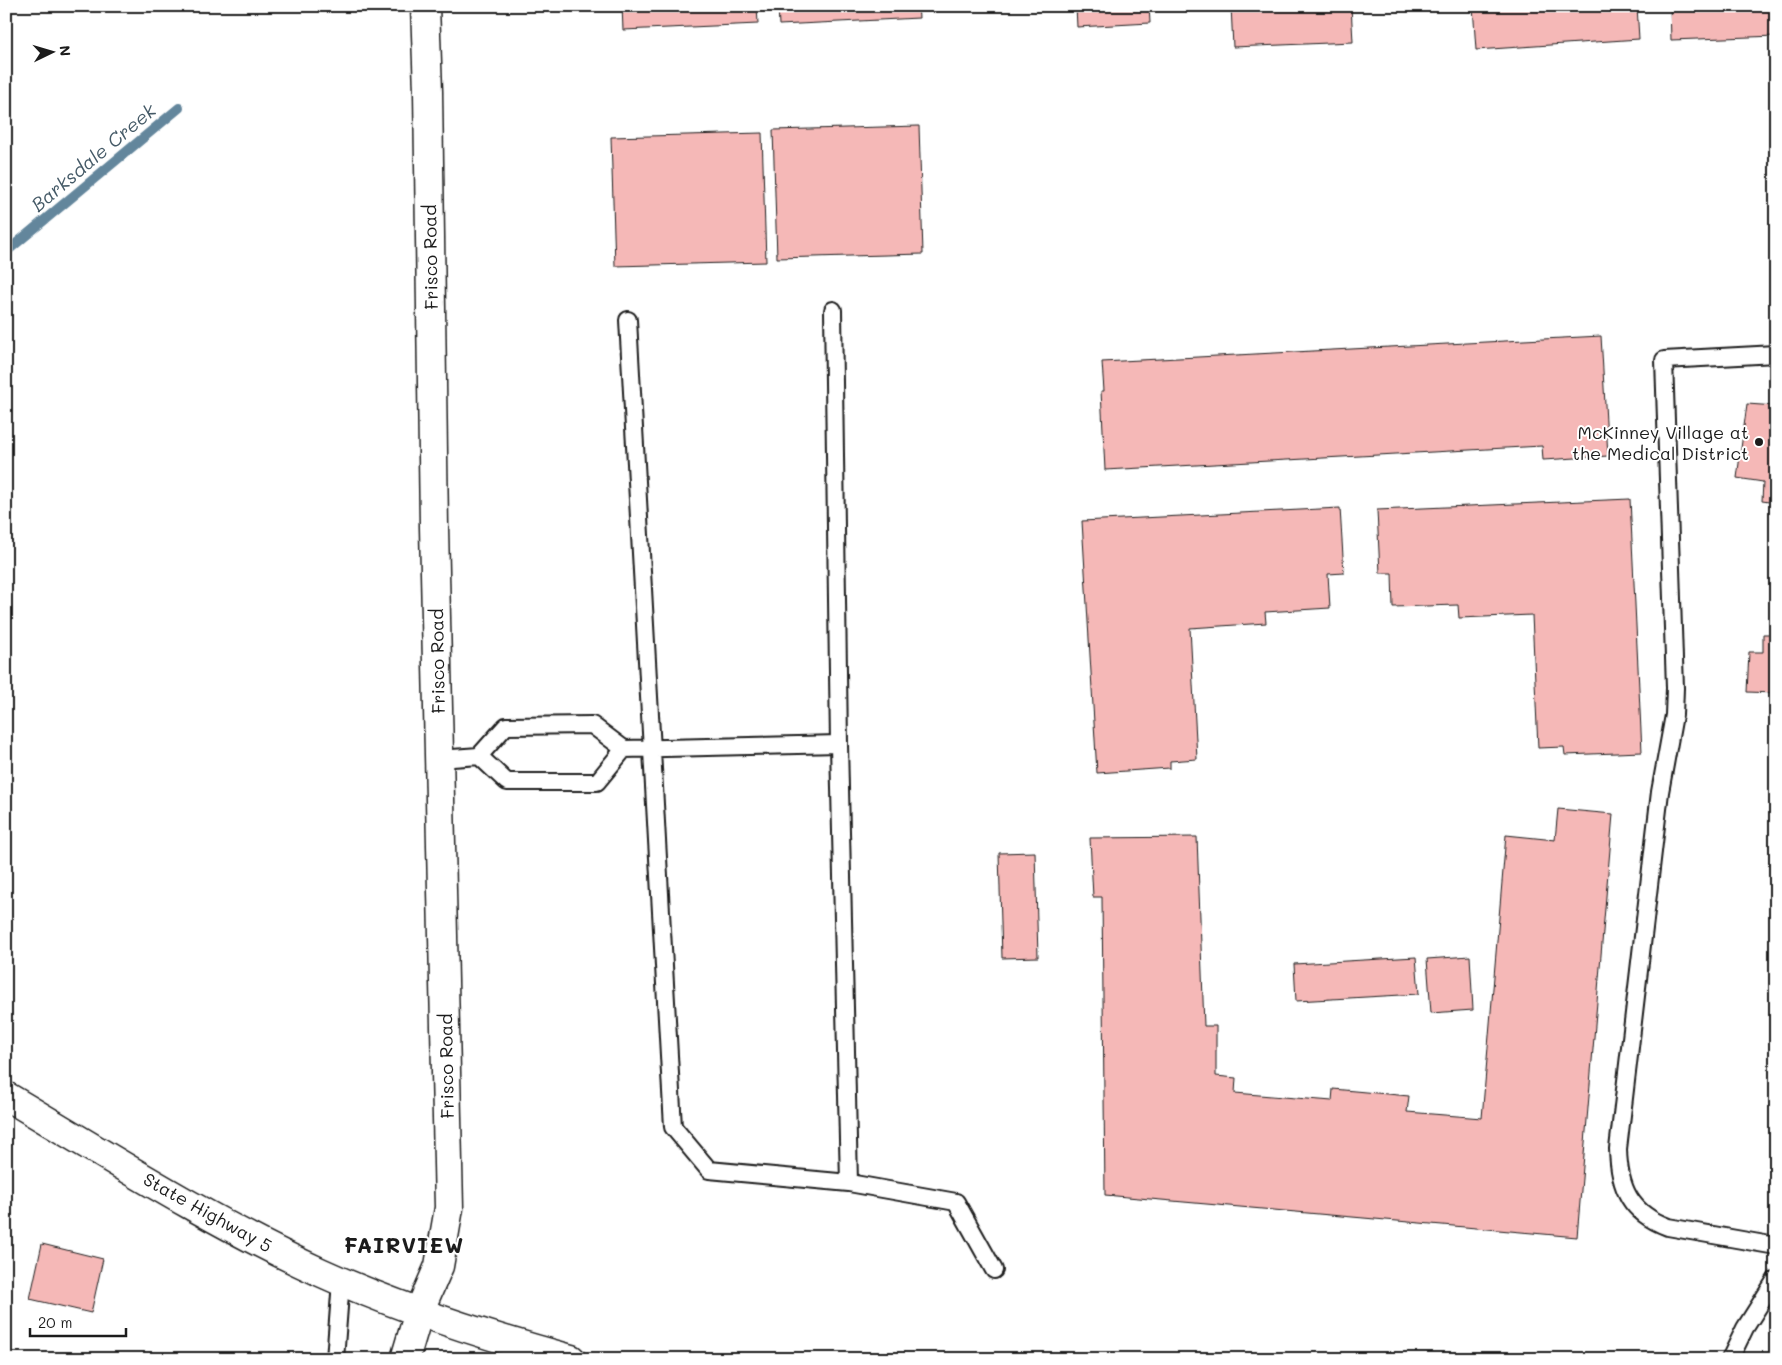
<svg xmlns="http://www.w3.org/2000/svg" width="1782" height="1365" viewBox="0 0 1782 1365" font-family="Mali,sans-serif">
<style>
.lines{fill:none;stroke-linecap:round;stroke-linejoin:round}
.stream{stroke:#63869c;stroke-width:10}
.building{fill:#f5b8b7;stroke:#1c1c1c}
.service-casing{stroke:#1c1c1c;stroke-width:20}
.minor-casing{stroke:#1c1c1c;stroke-width:31}
.secondary-casing{stroke:#1c1c1c;stroke-width:31}
.service{stroke:#fff;stroke-width:16}
.minor{stroke:#fff;stroke-width:28}
.secondary{stroke:#fff;stroke-width:28}
.poi-dot{fill:#1c1c1c;stroke:#fff;stroke-width:2}
.labels{text-anchor:middle;dominant-baseline:central;stroke-width:4;stroke-linejoin:round;paint-order:stroke}
.street-label{font-size:18px;fill:#1c1c1c;stroke:#fff}
.poi-label{font-size:18px;fill:#1c1c1c;stroke:#fff;text-anchor:end}
.water-label{font-size:19px;font-style:italic;fill:#455a67;stroke:#fff}
.district-label{font-size:22px;font-weight:bold;letter-spacing:1px;fill:#1c1c1c;stroke:#fff}
</style>
<rect width="100%" height="100%" fill="#fff"/>
<filter id="ink" filterUnits="userSpaceOnUse"><feTurbulence type="fractalNoise" baseFrequency=".02" numOctaves="2"/><feDisplacementMap in="SourceGraphic" scale="10" xChannelSelector="R" yChannelSelector="G"/><feConvolveMatrix kernelMatrix="1 2 1 2 8 2 1 2 1" color-interpolation-filters="sRGB"/></filter>
<g filter="url(#ink)">
<g class="lines">
<path class="stream" d="M6 252 179 108"/>
</g>
<path class="building" d="M622 6H757L758 24 623 30Z
M778 6H918L919 18 779 25Z
M1076 6H1149L1150 23 1077 27Z
M1231 6H1351L1353 42 1233 47Z
M1473 6H1637L1639 39 1476 50Z
M1670 6H1775L1776 36 1671 40Z
M919 126 923 254 777 258 773 130Z
M762 133 766 262 615 266 611 137Z
M1601 336 1608 456 1543 460 1542 446 1105 470 1101 391H1104L1102 362Z
M1747 404 1776 406V503L1762 501 1763 482 1737 478Z
M1630 499 1642 752 1565 755 1564 747 1538 748 1532 615 1459 618 1458 605 1393 607 1392 573H1380L1377 510Z
M1340 508 1344 573 1328 574 1330 608 1265 612 1266 623 1190 628 1197 759 1170 761V768L1097 773 1082 521Z
M1763 634H1776V693L1747 692 1749 652H1763Z
M1558 809 1613 814 1577 1237 1105 1195 1102 897H1093L1090 838 1197 837 1204 1026H1216V1076L1236 1078 1235 1093 1332 1101 1333 1089 1409 1096 1407 1112 1482 1118 1506 835 1555 840Z
M1035 852 1038 957 1002 958 999 853Z
M1470 956 1473 1010 1431 1013 1427 959Z
M1416 957 1419 994 1296 1001 1294 964Z
M42 1244 103 1259 91 1313 30 1299Z"/>
<g class="lines">
<g class="service-casing">
<path id="service" d="M833 310 839 744 849 1183
M628 320 673 1127 709 1170 849 1183 956 1202 994 1270
M1776 354 1664 360 1675 688 1674 715 1660 792 1618 1149C1619 1188 1630 1213 1668 1227L1776 1246
M479 756 507 782H597L624 749
M439 759 479 756 506 726 592 725 624 749 839 744
M335 1359 341 1281
M1730 1359 1745 1328 1776 1279"/>
</g>
<g class="minor-casing">
<path id="minor" d="M405 1359 419 1312 439 1266 449 1208 434 527 428 91 425 6"/>
</g>
<g class="secondary-casing">
<path id="secondary" d="M6 1096C109 1157 211 1222 320 1272 401 1309 486 1336 571 1359"/>
</g>
<use href="#service" class="service"/>
<use href="#minor" class="minor"/>
<use href="#secondary" class="secondary"/>
</g>
</g>
<circle class="poi-dot" cx="1759" cy="442" r="5"/>
<g class="labels">
<g class="street-label">
<text transform="translate(430 257) rotate(-91)">Frisco Road</text>
<text transform="translate(437 661) rotate(-91)">Frisco Road</text>
<text transform="translate(446 1066) rotate(-91)">Frisco Road</text>
<text transform="translate(208 1212) rotate(29)">State Highway 5</text>
</g>
<g class="poi-label">
<text x="1749" y="432">McKinney Village at<tspan x="1749" dy="21">the Medical District</tspan></text>
</g>
<g class="water-label">
<text transform="translate(93 157) rotate(-40)">Barksdale Creek</text>
</g>
<g class="district-label">
<text x="404" y="1244">FAIRVIEW</text>
</g>
</g>
<rect width="1782" height="1365" fill="none" stroke="#fff" stroke-width="25"/>
<rect x="12" y="12" width="1757" height="1340" fill="none" stroke="#1c1c1c" stroke-width="2" filter="url(#ink)"/>
<g transform="translate(52 52) rotate(85)" stroke="#ffffff" stroke-width="4" paint-order="stroke">
<path d="M0-4L9 19L0 12L-9 19Z" fill="#1c1c1c"/>
<text y="-8" font-size="14" font-weight="bold" text-anchor="middle" fill="#1c1c1c">N</text>
</g>
<path d="M30 1328v8h96v-8" fill="none" stroke="#1c1c1c" stroke-width="2.5"/>
<text x="38" y="1328" font-size="15" fill="#1c1c1c" stroke="#ffffff" stroke-width="4" paint-order="stroke">20 m</text>
</svg>
